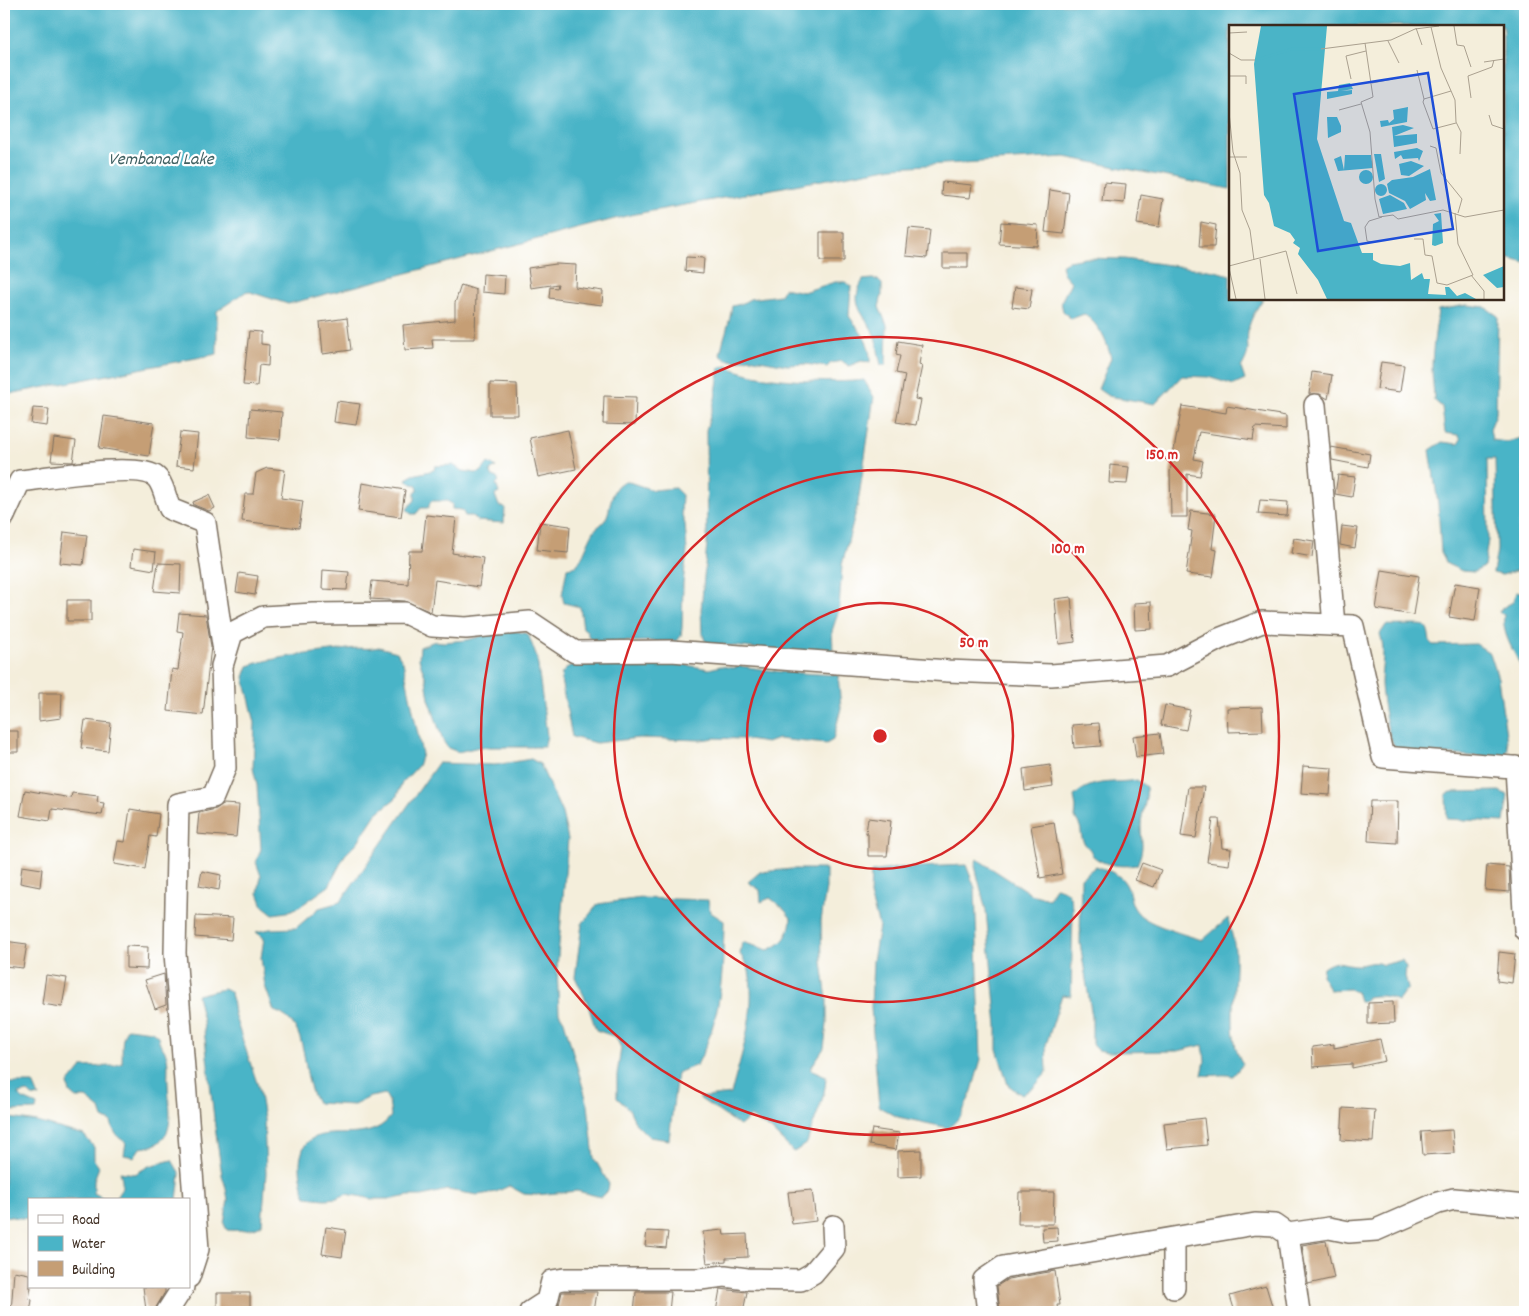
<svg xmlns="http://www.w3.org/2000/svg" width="1529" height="1316" viewBox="0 0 1529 1316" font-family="Dekko,sans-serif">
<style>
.water{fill:#4ab4c7;stroke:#426f72}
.building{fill:#c59e75}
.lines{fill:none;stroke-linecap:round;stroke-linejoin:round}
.street-casing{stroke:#7c6f60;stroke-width:24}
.street{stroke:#fff;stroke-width:21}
.ring{fill:none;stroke:#d62828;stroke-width:2.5}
.labels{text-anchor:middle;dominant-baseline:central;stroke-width:4.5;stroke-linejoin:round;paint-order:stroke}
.water-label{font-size:18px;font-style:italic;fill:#416162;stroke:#fff}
.inset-river{fill:none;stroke:#4ab4c7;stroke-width:2.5}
.inset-road{fill:none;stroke:#aaa08f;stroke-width:1}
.view{fill:#1d4ed8;fill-opacity:0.15;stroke:#1d4ed8;stroke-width:2.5}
.inset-edge{fill:none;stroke:#3b2a1e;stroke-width:2.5}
.centre{fill:#d62828;stroke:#fff;stroke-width:2.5}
.ring-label{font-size:15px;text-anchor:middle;font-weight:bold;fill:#d62828;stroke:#fff;stroke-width:4.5;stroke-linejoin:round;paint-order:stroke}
</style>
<rect width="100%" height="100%" fill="#fff"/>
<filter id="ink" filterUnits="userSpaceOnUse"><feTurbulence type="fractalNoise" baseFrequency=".02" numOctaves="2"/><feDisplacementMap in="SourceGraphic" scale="10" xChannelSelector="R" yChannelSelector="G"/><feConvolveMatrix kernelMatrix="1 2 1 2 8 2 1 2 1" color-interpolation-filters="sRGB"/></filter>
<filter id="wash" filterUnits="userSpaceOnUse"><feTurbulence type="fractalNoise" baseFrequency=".0096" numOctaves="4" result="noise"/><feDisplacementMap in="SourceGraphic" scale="20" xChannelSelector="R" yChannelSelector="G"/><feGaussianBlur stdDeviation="1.12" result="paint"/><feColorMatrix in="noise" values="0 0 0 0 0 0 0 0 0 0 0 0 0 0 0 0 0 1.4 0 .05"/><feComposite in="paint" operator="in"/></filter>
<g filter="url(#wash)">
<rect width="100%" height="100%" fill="#f4eedb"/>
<path class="water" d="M4 4H1525V263L1503 257V26H1230V189L1065 157 893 167 630 215 288 304 247 291 217 311V354L4 395Z
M1085 258 1124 259 1215 271 1230 275V299H1263C1257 308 1250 319 1248 331 1246 351 1252 348 1241 368L1245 380 1234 385 1208 377 1182 376 1155 404 1108 396 1098 389 1111 358C1106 339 1100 326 1084 314L1071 319 1063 311 1061 302 1071 282 1063 273 1061 265 1068 261Z
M872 279 878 280 882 284V295L879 307 887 325 886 365H881C878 354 878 345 874 334 865 314 848 305 863 280Z
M835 282H845L851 286 849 316C860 332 871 342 870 362L861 361 849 366 842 361 831 363 827 367 805 364 787 365 749 358 738 361 727 360 720 355C723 337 730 324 732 306L741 304 750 299 780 295 784 288 803 292Z
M1467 305 1485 307 1498 316 1496 414 1490 429 1492 440 1507 442 1525 437V568L1502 575 1493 573 1497 550 1495 459H1487L1488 540 1484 567 1474 572 1462 571 1447 564 1441 553 1438 504 1430 450 1442 442 1458 444 1461 439 1458 435 1445 433 1442 407 1434 400C1434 389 1432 379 1432 369 1432 349 1436 330 1438 310Z
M728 366C749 381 837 384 864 380L874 397 858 503 842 565 839 610 832 631 833 649 823 656 706 643 702 633 701 610 707 544 706 430 715 399 720 367Z
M488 463 496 467 490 471 492 476 496 477 499 481 496 484 499 493 495 495 499 506 505 507 504 523 477 521 472 516H465L462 510 452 509V504L447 501H431L428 508H421L416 514H411L407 509 415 500V493L418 490 417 485 412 484 406 479 413 475 434 470 435 466 453 465 463 471 476 473 481 472Z
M626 481 653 490 675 488 682 495 681 512 685 524 687 551 683 583 682 628 681 636 677 641 595 642 589 638 587 631 583 628 580 607 564 603 562 595 567 568 576 566C584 556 587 543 594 531 596 527 602 525 605 520 613 507 608 486 626 481Z
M1516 592H1525V682C1522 658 1501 641 1504 615L1499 612 1502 608 1513 602Z
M1386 625C1393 626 1422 624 1425 626 1429 629 1429 637 1430 642L1433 645 1476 644 1490 653 1498 678 1508 749 1506 754 1501 758 1397 751C1387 737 1382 701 1381 684 1381 667 1386 650 1380 634Z
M516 631 528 634 537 658 547 736 544 747H479L458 752 448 748 443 741 429 699 426 679 419 659 420 647 435 641 444 642 467 640 492 633Z
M379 647 397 652 403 662 422 754 418 766 402 783 396 798 376 814 357 843 345 855 329 886 299 907 287 912 273 914 263 906 258 893 261 876 256 862 261 849 257 785 253 768 255 723 244 677 248 666C276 656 318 653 348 649 359 647 368 650 379 647Z
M669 662 709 669 721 666 733 668 741 666 781 672 838 675 841 708 833 740 826 744 778 739 767 743 741 739 714 738 701 740 639 738 596 743 572 737 561 680 562 673 569 666 601 663 617 665Z
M531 759 540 764 562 813 568 839 557 968 559 1013 564 1021 588 1105 594 1158 609 1184 608 1190 601 1197 577 1191 536 1195 524 1194 509 1186 496 1192 478 1195 447 1190 422 1196H408L393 1199H373L347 1194 337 1198 325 1199 306 1197C302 1186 298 1167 301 1156 309 1114 366 1152 391 1116L389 1101 385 1094 370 1097 354 1105 317 1103C299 1076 313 1023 274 1011L265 986 261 958 264 938 256 932 270 929 296 928 319 908 340 902 438 763 495 765Z
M1137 780 1146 787C1148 801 1141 812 1141 826 1141 844 1145 846 1137 865 1121 867 1103 866 1092 855 1091 848 1086 847 1083 841 1079 831 1084 830 1075 818L1076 808 1074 796C1093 778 1113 784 1137 780Z
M1499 791 1508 795 1504 822 1447 819 1446 794 1452 792Z
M977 859 1031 894 1049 899 1055 887C1068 889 1070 895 1073 907L1071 996 1062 995 1046 1045 1047 1072 1035 1086 1022 1095 1008 1085 997 1049V1026L986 911 975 866Z
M966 865 975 888 981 1059 972 1091 961 1116 949 1128 898 1117 879 1107 871 1008 873 961 879 926 870 896 871 872 896 868Z
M1096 866C1106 870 1119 873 1125 883 1132 893 1128 903 1139 914 1148 924 1188 936 1203 940L1228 918C1230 930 1235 942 1235 953 1237 985 1225 1037 1243 1064L1233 1076C1222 1073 1213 1077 1202 1075L1205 1061 1203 1045 1178 1051 1108 1052 1098 1050 1092 1044V1017L1080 943 1081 878Z
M792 869H826V888L821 921 822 962 827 1000V1024L824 1048 810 1069 826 1076C826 1099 813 1120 807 1143L794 1152 770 1129 750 1117 740 1126 699 1098 731 1094C741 1055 757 1012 749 971 748 965 743 959 740 954L742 942 768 950C783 944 790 935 791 918L782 907 770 898 761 902 760 890 748 882 760 872Z
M641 898 708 900 710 912 724 921C723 974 722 1017 697 1065L677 1073 669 1140 649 1137 636 1124 629 1109 617 1098V1075L621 1048 616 1037 596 1030 587 1002 575 977 582 924 598 904Z
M1402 960 1406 967 1405 977 1408 988 1398 1001C1388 995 1378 995 1367 997L1365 1001H1359L1356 991 1349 989 1329 990 1322 975 1323 968C1338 958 1340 964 1355 965 1365 966 1372 959 1383 965Z
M223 989 231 992 234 1014 259 1089 264 1119 266 1173 262 1224C255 1230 237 1231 227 1230L224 1224 228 1200 226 1188 222 1175 215 1127 203 1021 197 995Z
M127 1028 152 1031 158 1036C159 1046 165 1048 167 1057 169 1065 167 1076 168 1084 169 1112 179 1145 140 1148L134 1157 124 1155 126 1142C117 1138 113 1131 111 1122L103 1118 100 1109 86 1098H76L70 1093 68 1084 82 1067 114 1066 122 1063C123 1049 120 1041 127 1028Z
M4 1083H33L39 1097 32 1096 28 1092 18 1094 23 1099 37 1105 36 1110 9 1111 4 1108Z
M4 1117 37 1122 84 1135 94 1147V1160L99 1167 94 1180V1193L103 1198H115C123 1189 124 1184 120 1172L135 1174 149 1166 172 1160 180 1174 177 1200H29V1219L4 1216Z"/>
<g id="blocks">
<path class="building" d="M942 182 972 185 970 198 941 195Z
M1104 182 1126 184 1124 203 1102 201Z
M1050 190 1069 193 1064 234 1045 232Z
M1141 195 1163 199 1159 227 1137 224Z
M1001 222 1038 225 1037 246 999 244Z
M1201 222 1216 225 1214 247H1199Z
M909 228 930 230 927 258 906 256Z
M820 232H844V261H820Z
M943 253H968V268H943Z
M686 257 704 258 703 273 685 271Z
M556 264 576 265 575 287 603 291 602 305 549 298 550 287 557 288 558 284 531 288 528 268Z
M483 274 505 276 504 294 482 292Z
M461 285 476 290 475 339H432L433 348 405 350 403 325 455 320V303Z
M1015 287 1032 289 1029 309 1012 307Z
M347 318 351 350 323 354 320 322Z
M249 331 261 332V344L269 345 268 366 259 365 257 386 243 385Z
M898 341 922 345 919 365 922 366 915 399 921 400 916 425 896 422 905 375 896 373 900 356 896 355Z
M1381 362 1404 365 1400 392 1377 389Z
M1312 372 1332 375 1328 399 1320 394H1309Z
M490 383 517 384 518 415H490Z
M604 396 636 397 635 425 603 424Z
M337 401 360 404 356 425 334 422Z
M1182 406 1226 413 1227 406 1286 416V429L1255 427 1253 440 1199 432 1194 459 1203 461 1200 476 1187 474V517H1171L1170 472Z
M33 408 49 409 47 426 31 424Z
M250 409 282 412 280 440 248 437Z
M104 416 154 423 149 456 99 448Z
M568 430 576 469 538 477 530 438Z
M180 432 198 434 194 468 176 466Z
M54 438 76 441 73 462 51 461Z
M1331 447 1370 454 1368 467 1332 460Z
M1110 465 1129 467 1127 484 1109 483Z
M267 468 285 470 281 498 303 501 299 528 242 521 245 494H253L256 473Z
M1338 475 1355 477 1352 497 1335 494Z
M362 483 405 490 401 517 358 511Z
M209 495 215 508 209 511 194 505 193 502Z
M1260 500 1288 502 1287 516 1258 514Z
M1191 511 1216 514 1212 549 1217 550 1213 577 1186 574 1192 531 1188 530Z
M426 515 456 518 452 553 483 558 479 587 435 580 431 612 405 601 370 599 372 581 408 584 409 551H422Z
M540 522 570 526 568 553 537 550Z
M1342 526 1358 528 1355 548 1340 545Z
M64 532 87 535 83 565 60 563Z
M1294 538 1314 541 1312 557 1291 553Z
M133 549 156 552 154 570 131 566Z
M158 563 181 564 180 593 154 591Z
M323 570 349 572 347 590 322 589Z
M1382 570 1419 576 1413 615 1376 609Z
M239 573 258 576 255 595 236 592Z
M1455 583 1480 587 1475 621 1449 617Z
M1071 597 1075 642 1059 644 1055 599Z
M67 600H91V621H67Z
M1151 602 1152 629 1135 630 1134 603Z
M179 613 206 615 211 647 203 715 168 711 172 669 178 670 183 632 177 631Z
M39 693H62L61 718 39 721Z
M1165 705 1190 710 1186 730 1161 725Z
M1262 707 1263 731 1228 732 1227 708Z
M85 720 111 723 108 751 81 748Z
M1099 723 1101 746 1074 748 1072 725Z
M4 731H18V752H4Z
M1160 733 1163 754 1136 757 1133 736Z
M1050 765 1053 787 1025 791 1023 769Z
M1303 766 1332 768 1330 795 1301 793Z
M1188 787H1204L1196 838 1181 836Z
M25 790 71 798 72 793 98 796 97 802 104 803 102 815 52 809 50 821 20 816Z
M1370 801H1398L1397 843 1368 841Z
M223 804 239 805 236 837 197 834 199 813 216 809Z
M130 809 159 814 156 837 150 836 145 869 114 864 118 841 125 842Z
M868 818 891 821 887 856H868V834L866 833Z
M1213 819H1219L1222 848 1231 849 1229 865 1207 862Z
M1054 822 1062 874 1040 878 1031 826Z
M1142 863 1161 870 1154 887 1135 880Z
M1487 865 1509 867 1510 892 1485 890Z
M22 866 42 869 40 887 20 883Z
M202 871 221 875 219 890 199 886Z
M196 916 233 918 231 940 195 937Z
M4 941 27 944 23 968 4 966Z
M126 946 148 947 147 969 126 968Z
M1499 952 1515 954 1512 983 1497 981Z
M164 974 166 1005 155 1009 145 980Z
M46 975 67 978 62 1007 42 1004Z
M1393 1002 1394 1023 1368 1024V1003Z
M1380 1039 1385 1061 1352 1068V1064L1313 1067 1312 1047 1334 1044V1048Z
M1343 1108 1375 1110 1373 1142 1341 1140Z
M1204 1118 1207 1145 1167 1149 1164 1123Z
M872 1129 899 1133 896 1150 869 1145Z
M1452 1130 1454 1153 1423 1155 1421 1132Z
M921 1150V1176L898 1177V1151Z
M812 1190 816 1221 792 1224 788 1192Z
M1019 1192H1054L1053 1224H1018Z
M326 1227 346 1230 342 1257 322 1254Z
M1057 1227 1058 1241 1043 1242 1042 1228Z
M723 1230 724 1235 747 1234 748 1257 726 1258V1261L707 1263 703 1232Z
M647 1231 668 1232 666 1248 645 1246Z
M1326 1241 1334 1278 1308 1284 1302 1245Z
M14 1271 29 1274V1287H31L29 1299 32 1300 30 1312H11Z
M1055 1271 1060 1305H1057L1058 1312H1000L997 1286 1008 1279Z
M1266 1286 1274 1312H1235L1230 1296Z
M143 1287H165V1292L155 1309 146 1310Z
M720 1289 747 1292 743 1312H716Z
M562 1292H597L594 1312H553L559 1305Z
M636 1292H671L669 1312H634Z
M217 1293H250V1312H217Z"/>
</g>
</g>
<g filter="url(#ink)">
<use href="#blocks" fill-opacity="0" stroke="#7c6f60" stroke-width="1"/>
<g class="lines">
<g class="street-casing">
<path id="street" d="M1315 405 1334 625
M4 516 20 481C45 478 139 462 156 477 163 483 166 500 170 509L205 523 224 652
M1516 767 1525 930
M1288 1234 1329 1228 1349 1232 1376 1230 1438 1203 1454 1199 1525 1206
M1174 1238V1288
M189 1277 198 1249 175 953 178 804 213 797 225 768 222 666 232 633 263 617 313 614 405 613 432 626 466 628 530 622 575 652 671 651 948 671 1051 675 1167 666 1219 639 1262 622 1353 626 1383 757 1525 768
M167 1312 183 1287
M530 1312 547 1301 552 1281 564 1279H700L725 1276 747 1279 801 1280 813 1273 834 1248 833 1226
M988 1312 984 1280 1003 1267 1255 1224 1275 1225 1288 1234 1299 1312"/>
</g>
<use href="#street" class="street"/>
</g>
</g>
<g class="ring">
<circle cx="880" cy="736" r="133"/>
<circle cx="880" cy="736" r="266"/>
<circle cx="880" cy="736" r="399"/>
</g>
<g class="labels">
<g class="water-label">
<text x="161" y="160">Vembanad Lake</text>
</g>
</g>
<g transform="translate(1229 25)">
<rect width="275" height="275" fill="#f4eedb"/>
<path d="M32 1H98L88 114 115 196 122 198 133 228H144V235L152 239 171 241 181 238 182 255 193 248 195 254H201L199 269 217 270 216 262H220L228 271 236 268 247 274H98L89 255 69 229 71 223 64 218 66 215 61 208 45 201 40 178 35 170 25 39ZM121 58 124 64 112 66 123 65V69L98 74V67L109 66 110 60ZM179 82 178 97 152 102 151 96 159 95 160 98 165 94 164 85ZM98 92H108L112 101V107L99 113ZM174 100 185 103 165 111 188 109V118L165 122 163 102ZM188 123 194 126 190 136 189 133 174 134 172 130 166 134 165 127ZM145 129H152L156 154 150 157ZM116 130H142L144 143 109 146 105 134 112 131 115 145ZM182 136 195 141 180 151 172 150 170 139ZM201 144 207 175 201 176 196 168 197 175 181 184 176 176 160 168 158 159 163 155 184 152ZM130 152a7 7 0 1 1 14 0a7 7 0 1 1-14 0ZM146 165a6 6 0 1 1 12 0a6 6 0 1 1-12 0ZM161 170 175 178 178 184 154 189 150 174ZM212 188 214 218 206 221 203 220 204 199 210 196 205 189ZM275 241V262L268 263 254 250Z" fill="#4ab4c7"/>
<path class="inset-river" d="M27 35 63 24H91"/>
<path class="inset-road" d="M225 1 228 20 235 21 242 42M202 2 212 43 226 75 227 97 232 107 231 129M187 3 193 20M0 8 18 7M159 16 170 38M136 18 144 72 132 77 141 107 146 174 150 192 164 190 169 194 214 185 236 192 275 185M92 24 162 15 186 4 210 1M0 28 12 35H26M255 37 275 34M188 45 195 74M0 51H17V59M122 54 117 31 137 26M143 58 164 54M222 66 195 74 194 77 204 104 227 98M242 73 239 51 263 42 265 35M110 85 132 79M0 87 4 127 11 148 13 185 21 205 25 235M260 90 263 100 275 104M201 121 207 123 212 148 233 174 229 188M0 132H18M185 214H194L196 230 203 231 208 258 218 260 244 250 229 219 226 188M143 217 138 216 136 202 140 196 153 192M31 234 36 274M0 241 57 226 68 269M0 243 7 274M242 250 255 266V274"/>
<path class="view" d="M199 48 224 204 89 226 65 69Z"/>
<rect width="275" height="275" class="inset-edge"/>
</g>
<circle cx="880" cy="736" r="8" class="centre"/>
<g class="ring-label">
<text x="1162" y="459">150 m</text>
<text x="1068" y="553">100 m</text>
<text x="974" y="647">50 m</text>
</g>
<rect width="1529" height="1316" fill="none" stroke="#fff" stroke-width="20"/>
<rect x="28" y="1198" width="162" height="90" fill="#ffffff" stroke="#b1aaa5"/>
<rect x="38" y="1215" width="25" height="8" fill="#ffffff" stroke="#b1aaa5"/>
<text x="72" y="1224" font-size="15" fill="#3b2a1e">Road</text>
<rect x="38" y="1236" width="25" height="15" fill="#4ab4c7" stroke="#b1aaa5"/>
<text x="72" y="1248" font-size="15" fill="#3b2a1e">Water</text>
<rect x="38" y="1261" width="25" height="15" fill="#c59e75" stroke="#b1aaa5"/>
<text x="72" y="1274" font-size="15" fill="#3b2a1e">Building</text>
</svg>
